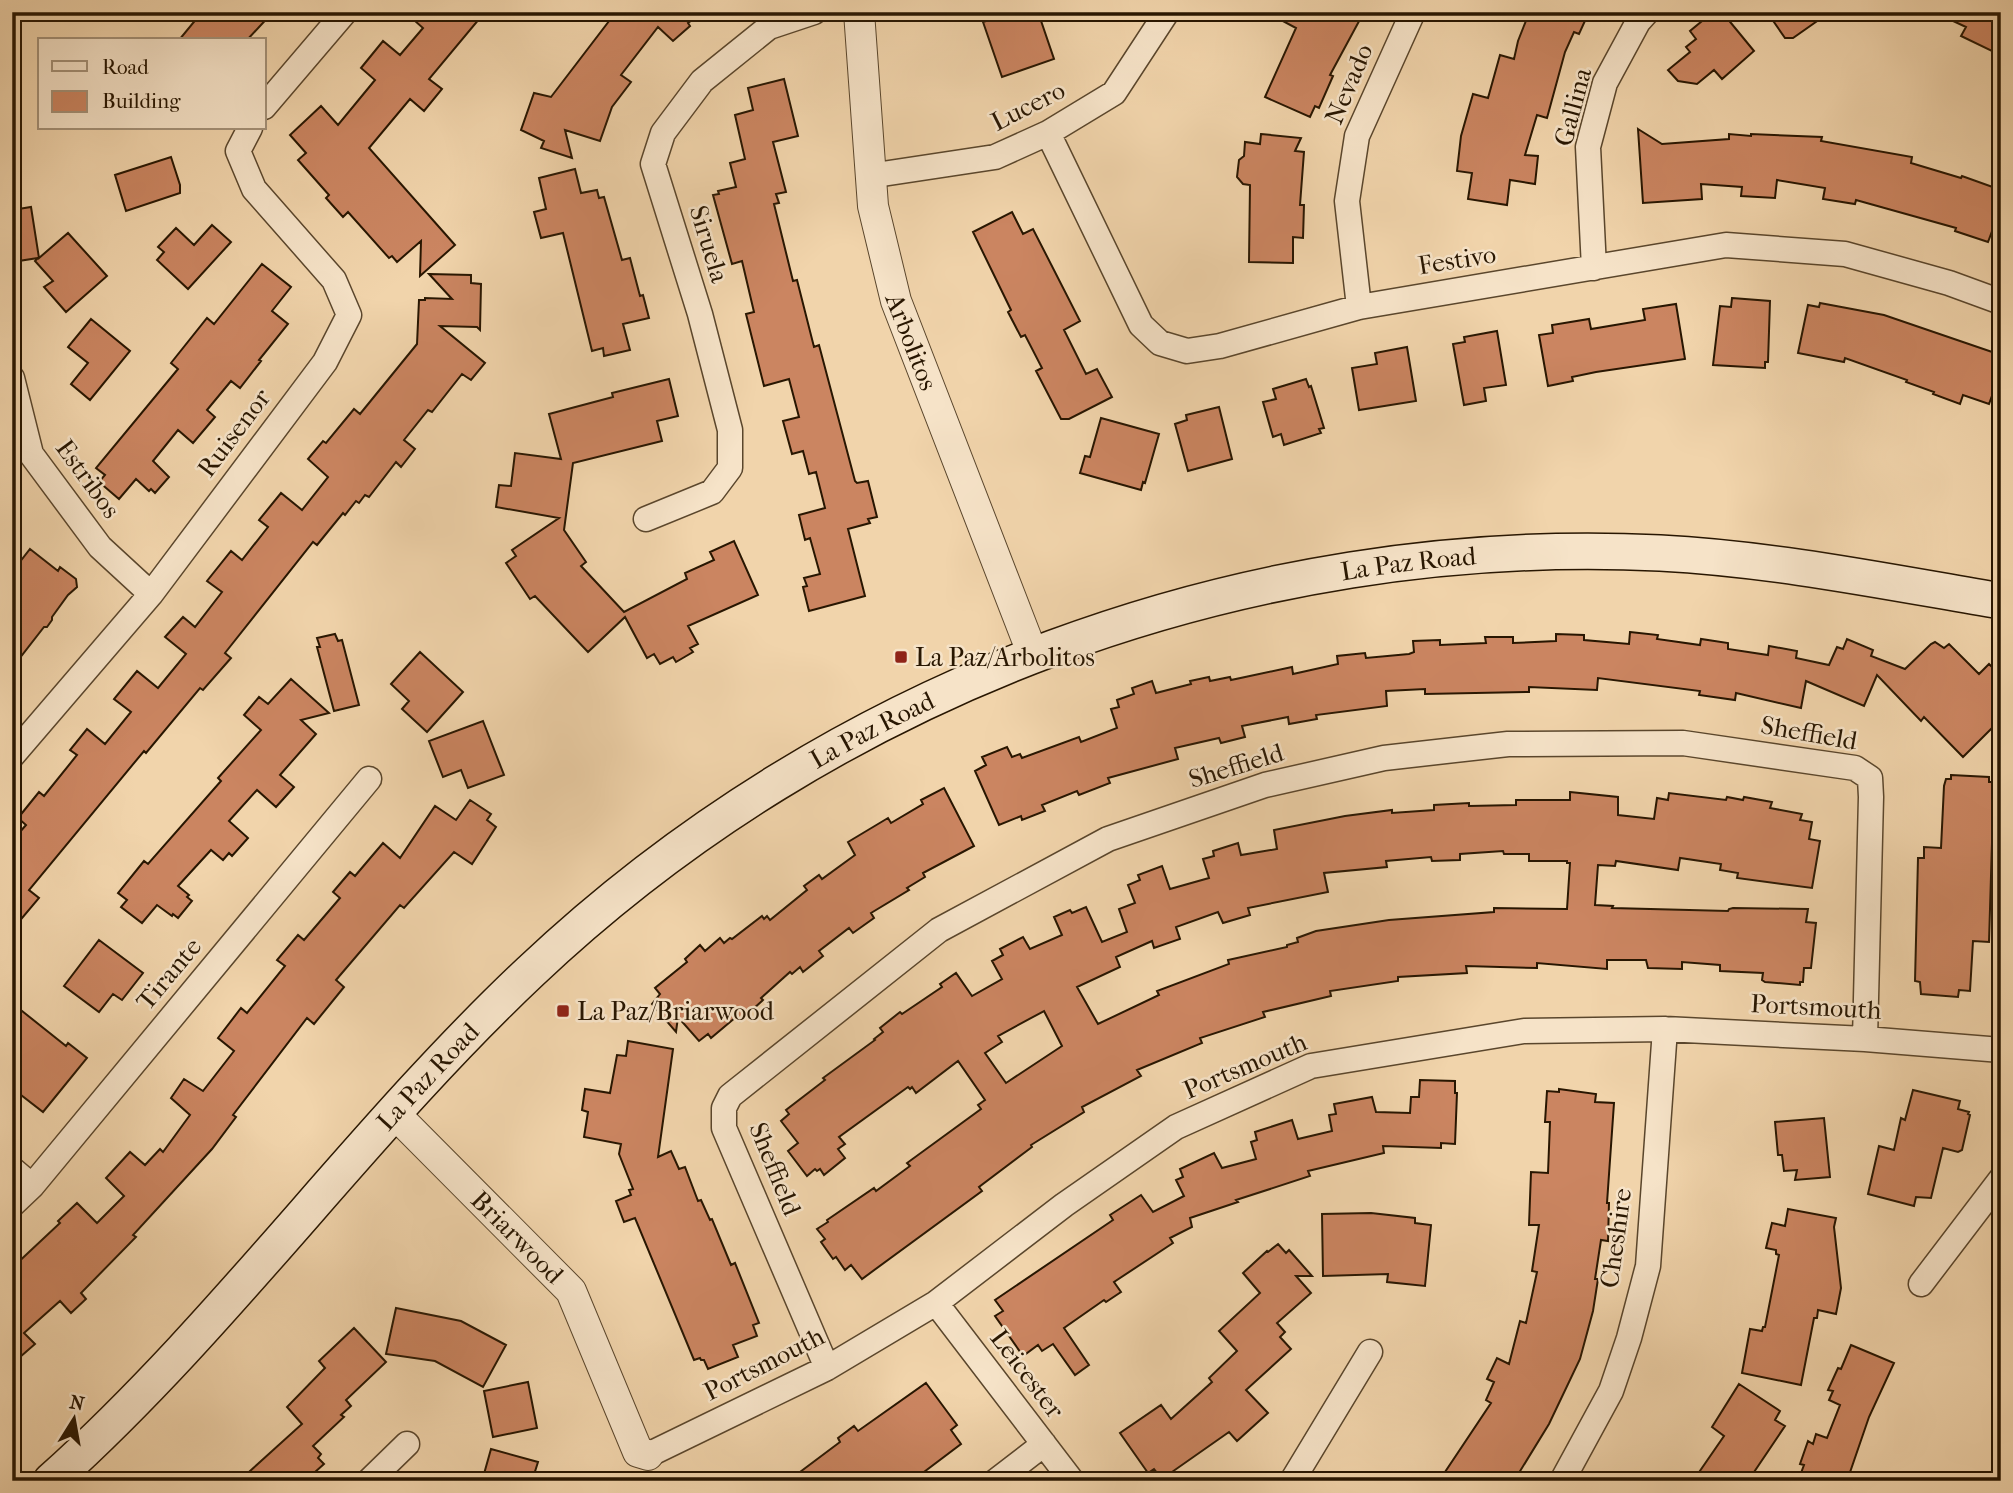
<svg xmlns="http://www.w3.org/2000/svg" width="2013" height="1493" viewBox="0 0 2013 1493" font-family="'IM FELL French Canon',serif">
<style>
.building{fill:#cb8561;stroke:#281601;stroke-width:2;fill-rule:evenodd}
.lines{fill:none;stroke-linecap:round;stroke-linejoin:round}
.minor-casing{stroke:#5a462c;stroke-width:27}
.tertiary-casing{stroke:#5a462c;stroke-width:32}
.secondary-casing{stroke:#281601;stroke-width:38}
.minor{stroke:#f6e3c8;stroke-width:24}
.tertiary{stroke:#f6e3c8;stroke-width:30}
.secondary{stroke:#f6e3c8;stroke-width:35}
.poi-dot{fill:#8f2418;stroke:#f6e3c8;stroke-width:2.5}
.labels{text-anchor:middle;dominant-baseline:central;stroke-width:5;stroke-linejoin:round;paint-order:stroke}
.street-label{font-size:26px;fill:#281601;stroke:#f6e3c8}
.poi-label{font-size:26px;fill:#281601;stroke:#f6e3c8;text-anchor:start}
</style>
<rect width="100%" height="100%" fill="#f1d4ab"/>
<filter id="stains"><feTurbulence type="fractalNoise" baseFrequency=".00286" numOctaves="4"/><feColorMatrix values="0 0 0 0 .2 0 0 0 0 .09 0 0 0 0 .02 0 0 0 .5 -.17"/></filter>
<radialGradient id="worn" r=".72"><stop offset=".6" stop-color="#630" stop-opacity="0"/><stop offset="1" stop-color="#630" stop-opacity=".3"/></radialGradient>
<path class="building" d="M202 12H273L247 40H179Z
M405 12H485L429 79 442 89 424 111 410 99 369 148 455 245 420 276 421 241 397 262 392 256 389 258 348 212 343 217 326 198 329 195 298 160 306 153 290 135 321 106 338 125 375 80 361 68 383 41 400 55 423 28Z
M616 12H703L688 23 690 26 673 41 658 27 621 75 631 82 612 107 600 141 565 130 572 158 541 148 544 141 521 130 534 93 551 97Z
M1013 12H1038L1054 59 1002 77 983 22Z
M1266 12H1364L1330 75 1333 76 1319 108 1315 106 1310 117 1265 97 1296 28Z
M1527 12H1589L1579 34 1574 32 1565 52 1547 118 1537 115 1525 155 1538 156 1535 184 1510 180 1507 205 1468 199 1472 173 1457 171 1461 136 1473 94 1488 98 1500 55 1514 59 1518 41 1529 13Z
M1713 12H1722L1754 51 1722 79 1714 70 1697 84 1678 81 1668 70 1690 52 1686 47 1696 39 1690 31Z
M1767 12H1830L1793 38H1785Z
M1934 12H2001V42L1996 53 1961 36 1966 27Z
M784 79 798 136 773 142 786 192 776 194 779 203 774 204 793 281 797 280 814 347 819 345 855 481 857 483 868 481 877 517 868 519 870 523 848 529 865 596 809 611 803 587 807 586 804 578 820 574 810 538 805 540 799 515 825 508 816 472 809 474 803 451 792 454 783 421 799 417 789 379 764 386 746 314 754 312 742 261 732 264 713 195 719 194 718 191 736 187 730 163 745 159 735 115 753 110 748 88Z
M1638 129 1662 144 1729 139V134L1751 136V134L1822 137 1821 141 1912 157 1911 163 1961 178 1962 176 2001 190V207L1988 242 1955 231 1956 228 1856 200 1855 204 1823 199 1825 188 1777 180 1775 198 1741 196 1742 187 1701 184 1702 199 1643 203Z
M1261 134 1301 138 1295 151 1304 152 1300 205H1304L1303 238 1293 237V263L1249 262 1250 185 1243 184 1237 177 1239 160 1244 156 1245 142 1260 144Z
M171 157 180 185V193L126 211 115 175Z
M575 169 581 193 597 190 599 198 604 197 622 260 630 258 640 296 643 295 649 318 623 324 630 350 604 356 603 348 592 351 563 233 541 238 534 212 546 209 539 178Z
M31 207 39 258 68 233 107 276 66 312 44 287 53 281 35 261 38 258 12 262V210Z
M1012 212 1023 234 1033 229 1080 321 1064 330 1086 374 1097 369 1112 397 1069 419H1061L1036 371 1042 368 1025 335 1021 337 1008 312 1011 310 973 232Z
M212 225 231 242 188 289 157 260 164 252 158 247 176 228 194 245Z
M262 264 291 287 272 311 288 324 259 360 261 361 240 388 231 381 207 410 215 417 193 443 178 430 153 461 169 477 155 493 151 489 149 491 136 479 119 499 99 482 105 475 96 468 178 369 171 363 207 318 214 324Z
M429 274 471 275V283L481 284 480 330 477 327 440 326 485 363 471 380 462 374 432 412 428 410 404 440 415 449 401 467 396 462 369 497 365 495 359 503 356 501 345 515 343 513 317 545 313 542 225 653 231 658 203 690 200 688 146 753 144 751 29 890 39 898 12 930V841L26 825 18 818 39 792 44 796 77 755 70 750 87 729 105 744 131 712 114 699 137 671 158 688 186 654 165 637 183 617 195 627 222 592 207 581 231 551 242 560 268 527 259 520 281 493 302 510 328 477 308 459 323 441 326 443 354 409 360 414 417 344 419 300H425V298L452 299Z
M1732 298 1770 301 1768 362H1765V368L1713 365 1720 306 1731 307Z
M1820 303 1884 315 2001 355V371L1989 404 1963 395 1960 404 1933 394 1934 392 1906 382 1907 380 1845 358 1844 362 1798 353 1808 305 1819 307Z
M1676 304 1685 359 1596 372 1572 377 1573 381 1548 386 1539 335 1553 333 1552 325 1589 319 1591 329 1645 320 1643 309Z
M91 319 130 351 90 400 71 384 88 363 68 347Z
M1497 331 1506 385 1484 388 1486 401 1464 405 1453 344 1465 342 1464 337Z
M1407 347 1416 401 1359 410 1352 368 1377 364 1375 353Z
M669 379 678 416 657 421 662 441 573 463 564 530 586 562 581 566 624 612 687 579 685 573 714 560 710 552 734 541 758 595 688 626 698 644 690 648 693 652 676 662 673 657 660 664 654 654 647 658 625 617 588 652 535 596 530 599 506 563 516 556 512 550 559 518 496 507 499 485 511 486 515 453 561 459 549 414 613 397 612 393Z
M1306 379 1309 387 1311 386 1324 428 1319 429 1321 433 1284 445 1281 434 1273 437 1263 402 1276 399 1273 389Z
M1219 407 1232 459 1188 471 1175 424 1187 420 1186 415Z
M1101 418 1159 434 1145 483 1143 482 1141 490 1080 473 1085 456 1090 457Z
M30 549 58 571 60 567 76 579 77 587 68 595 52 617V620L47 627H44L12 668V572Z
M1630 632 1658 635 1657 639 1700 645 1701 639 1728 643V649L1768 655 1769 646 1797 651 1796 658 1829 665 1837 647 1843 649 1847 639 1873 650 1871 656 1905 669 1931 644 1935 642 1944 648 1949 644 1979 674 1989 664 2001 676V719L1963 757 1924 717 1921 721 1877 675 1864 706 1806 681 1801 708 1736 693 1735 700 1699 695 1700 691 1598 678 1597 690 1529 687V692L1425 694V689L1386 691 1387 706 1316 715 1317 719 1289 724 1288 717 1242 726 1245 737 1221 743 1219 738 1175 748 1178 759 1108 778 1110 783 1079 795 1077 791 1042 805 1045 811 1022 820 1021 816 999 825 975 771 986 765 982 757 1007 747 1012 757 1020 754 1022 758 1079 737 1081 742 1117 728 1111 709 1119 707 1117 700 1134 694 1132 688 1152 681 1156 693 1191 684 1190 681 1209 677 1210 681 1230 677 1231 680 1292 667 1293 674 1338 664 1337 656 1365 653 1366 658 1409 654 1414 652 1413 641 1440 640V645L1486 643 1485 637H1513V643L1556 641V634L1584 635V640L1629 644Z
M335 634 338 641 342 640 359 705 334 711 317 647H320L317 638Z
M420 652 463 692 427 732 402 709 409 701 391 684Z
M291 679 329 713 301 720 316 734 280 775 294 787 276 807 257 790 229 821 248 838 232 856 229 853 223 860 211 850 178 886 189 895 187 897 192 901 178 918 173 914 172 916 157 905 142 923 121 907 127 900 118 893 144 861 148 864 221 781 218 778 261 730 244 715 259 697 268 704Z
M483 721 504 775 468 788 461 770 443 777 429 741Z
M1951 775 1989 777V782H1999L1998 810H1993L1989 942 1973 941 1970 991 1959 990 1958 997 1921 994 1920 982 1915 981 1918 858H1924V847L1941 848 1944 786 1946 779H1951Z
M944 788 974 846 923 873 925 877 907 888 909 890 871 913 874 918 853 933 849 928 819 951 823 956 803 972 800 967 792 974 790 972 761 998 763 1000 740 1021 736 1017 711 1038 708 1034 699 1041 678 1017 676 1032 652 1004 660 994 655 988 687 962 685 959 700 945 705 951 720 938 724 943 730 938 732 939 762 916 764 919 767 916 770 920 807 890 804 886 819 875 822 879 855 855 848 842 888 818 891 823 923 804 921 800Z
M1570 792 1618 797V815L1654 819 1657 798 1668 800 1669 793 1726 800 1727 797 1743 800 1744 797 1772 802 1770 808 1802 814 1800 820 1812 822 1809 839 1820 841 1812 888 1737 878 1738 873 1720 870 1721 864 1680 858 1678 870 1616 861 1615 866 1598 865 1595 905 1613 906 1612 908 1728 911 1729 909 1733 908 1808 909 1806 922 1816 923 1811 968H1804L1803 982H1800V985L1765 982 1762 980 1763 973 1720 971V965L1682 962V969L1648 968 1646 960H1607V969L1537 963V968L1466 966 1467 973 1398 977V981L1330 991 1331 996 1263 1012 1265 1017 1200 1038 1202 1043 1137 1070 1141 1076 1082 1107 1084 1112 1031 1145 1032 1147 979 1187 982 1191 862 1279 851 1265 845 1270 836 1257 833 1259 821 1242 825 1239 817 1229 828 1222 827 1220 874 1188 876 1191 910 1166 907 1163 981 1109 978 1105 985 1100 958 1061 916 1093 912 1087 910 1089 908 1087 839 1137 845 1144 838 1149 845 1158 824 1175 820 1169 817 1171 815 1169 807 1176 788 1151 798 1143 781 1121 789 1114 786 1110 825 1080 823 1078 875 1040 874 1039 883 1032 880 1028 900 1012 902 1014 942 987 940 984 956 973 972 996 1002 979 992 961 1003 955 1000 949 1023 937 1030 949 1062 935 1054 917 1070 910 1072 913 1086 907 1102 942 1127 932 1119 909 1135 903 1128 885 1140 880 1138 875 1162 866 1170 889 1209 878 1203 859 1214 856 1213 851 1238 843 1241 855 1277 849 1274 830 1345 816 1392 810V813L1434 810V805L1469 803V806L1516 805V800H1570ZM1503 851 1504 854H1529V861H1567V863H1570L1567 909 1494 908V912L1389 920 1316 931 1297 938 1298 942 1287 945V947L1228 960 1229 964 1157 991 1159 995 1098 1024 1077 987 1120 967 1116 957 1152 941 1154 948 1180 939 1176 927 1218 912 1223 923 1250 915 1248 908 1328 892 1324 873 1387 867 1386 861 1431 857 1432 861 1460 860V854ZM1044 1011 1062 1046 1006 1083 985 1053 1002 1042 998 1036Z
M470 800 491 814 487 820 496 827 472 864 454 852 404 908 400 905 336 980 344 987 314 1024 307 1018 233 1115 236 1117 212 1149 133 1235 136 1237 81 1293 86 1299 71 1313 60 1301 24 1333 35 1344 12 1364V1268L60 1223 58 1221 77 1203 97 1223 124 1196 106 1178 130 1152 145 1165 160 1149 163 1152 190 1115 171 1098 184 1079 203 1091 234 1051 218 1038 241 1008 247 1013 285 966 277 960 298 935 304 940 340 898 333 892 350 872 355 876 383 843 400 858 435 806 456 820Z
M99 940 143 973 122 1000 113 994 99 1012 64 986Z
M12 1003 66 1046 68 1043 87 1058 43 1112 12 1088Z
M628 1041 673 1049 658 1157 671 1151 679 1169 685 1167 698 1201 701 1200 710 1220 712 1219 731 1265 735 1263 759 1323 753 1325 757 1336 733 1345 738 1357 708 1369 704 1360H701L700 1358 694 1360 635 1218 624 1222 616 1201 631 1195 629 1190 633 1189 619 1154 621 1144 584 1137 588 1112 582 1110 585 1089 610 1093 617 1055 626 1056Z
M1420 1080 1455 1081V1093H1457L1455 1144 1441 1143V1148L1383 1146 1384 1153 1308 1171 1310 1176 1236 1200 1238 1202 1190 1218 1192 1227 1170 1238 1173 1243 1114 1282 1121 1292 1106 1302 1104 1300 1064 1328 1089 1365 1075 1375 1053 1344 1042 1351 1038 1345 1023 1356 995 1316 1003 1311 995 1300 1113 1220 1110 1215 1141 1195 1153 1212 1184 1196 1176 1180 1183 1177 1180 1169 1214 1153 1222 1168 1256 1159 1251 1142 1257 1140 1255 1132 1292 1120 1298 1139 1332 1131 1329 1115 1336 1114 1334 1104 1372 1097 1376 1112 1410 1113 1411 1097H1419Z
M1559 1089 1596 1094 1595 1102 1614 1103 1607 1203H1609L1608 1241 1601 1240 1595 1279H1598L1593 1311 1580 1359 1549 1424 1514 1481H1439L1491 1403 1486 1400 1494 1382 1487 1379 1497 1358 1509 1364 1520 1321 1526 1323 1537 1272 1532 1271 1539 1225H1529L1531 1172 1548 1173 1550 1122H1545L1547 1091 1559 1092Z
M1913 1090 1960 1101 1958 1109 1969 1112 1968 1114 1970 1115 1962 1150 1958 1152 1943 1148 1931 1198 1916 1197 1914 1206 1868 1194 1879 1146 1894 1150 1901 1118 1905 1120Z
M1824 1118 1830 1177 1795 1180 1797 1170 1784 1171 1782 1155H1778L1775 1122Z
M1788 1209 1836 1218 1834 1227 1841 1288 1836 1314 1818 1310 1817 1318H1814L1801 1385 1742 1373 1750 1329 1762 1331 1763 1327H1765L1779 1255 1776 1254V1250L1766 1248 1772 1223 1785 1226Z
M1371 1213 1415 1218V1223L1431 1225 1425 1286 1387 1282 1388 1274 1323 1276 1322 1214Z
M1278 1244 1286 1253 1289 1250 1312 1276H1296L1311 1293 1277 1323 1285 1332 1280 1337 1291 1349 1246 1390 1268 1413 1237 1441 1229 1432 1162 1479 1154 1469 1148 1473 1120 1433 1161 1405 1171 1419 1212 1382 1209 1378 1237 1351 1219 1331 1260 1293 1243 1273 1267 1251 1268 1252Z
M396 1308 461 1321 506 1345 483 1387 435 1361 386 1354Z
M354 1328 386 1362 346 1400 351 1406 341 1415 344 1417 313 1446 321 1454 318 1458 324 1464 305 1481H239L302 1424 287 1407 325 1368 319 1361Z
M1851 1345 1894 1363 1869 1417 1847 1481H1798L1804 1465 1800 1464 1808 1441 1813 1444 1816 1434 1827 1438 1840 1405 1829 1400 1833 1391 1828 1390 1838 1368 1841 1369Z
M528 1382 537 1428 493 1437 484 1391Z
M926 1383 957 1425 951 1430 961 1444 912 1481H788L840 1442 838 1438 854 1426 858 1431Z
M1739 1384 1780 1411 1775 1420 1785 1426 1748 1481H1693L1724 1436 1712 1427Z
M491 1449 538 1462 532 1481H482Z"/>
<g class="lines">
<g class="minor-casing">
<path id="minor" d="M264 107 345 12
M1048 133 1141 325 1160 343 1187 351 1220 346 1359 307 1726 245 1845 254 1949 283 2001 302
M869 176 995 157 1048 133 1114 93 1167 12
M1594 268 1588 147 1605 83 1638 22 1647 12
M1359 307 1347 201 1357 136 1413 12
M12 378 31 454 100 547 151 594
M646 519 712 492 730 468V430L700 314 653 164 663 133 702 81 769 27 814 12
M12 756 151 594 325 362 349 315 334 280 254 189 238 151 250 128
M12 1169 32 1186
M12 1205 32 1186 369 779
M1921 1284 2001 1179
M936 1303 1072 1481
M827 1368 724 1128V1108L730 1096 939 930 1108 839 1265 785 1384 758 1508 744 1683 743 1855 768 1870 778 1871 797 1865 1039
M648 1455 827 1368 936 1303 1064 1205 1176 1127 1311 1066 1524 1031 1665 1029 1865 1039 2001 1050
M369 1481 407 1444
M996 1481 1044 1444
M1292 1481 1370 1352
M1562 1481 1611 1391 1629 1338 1648 1266 1665 1029"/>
</g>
<g class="tertiary-casing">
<g id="tertiary">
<path id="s1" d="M859 12 873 206 896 301 1033 655"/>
<path id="s2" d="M394 1113 571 1291 638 1452 648 1455"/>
</g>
</g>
<g class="secondary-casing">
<g id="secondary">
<path id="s3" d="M51 1481C225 1325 360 1132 530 972 831 687 1246 533 1660 553 1775 559 1888 582 2001 601"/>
</g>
</g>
<use href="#minor" class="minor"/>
<use href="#tertiary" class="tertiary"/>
<use href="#secondary" class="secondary"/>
</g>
<g class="poi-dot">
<rect x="894" y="650" width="14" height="14" rx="3.5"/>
<rect x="556" y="1004" width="14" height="14" rx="3.5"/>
</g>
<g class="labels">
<g class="street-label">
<text transform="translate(1349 84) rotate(-67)">Nevado</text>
<text transform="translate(1028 106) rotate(-27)">Lucero</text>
<text transform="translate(1573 107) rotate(-75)">Gallina</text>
<text transform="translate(709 244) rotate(73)">Siruela</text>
<text transform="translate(1457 260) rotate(-9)">Festivo</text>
<text stroke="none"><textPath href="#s1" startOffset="336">Arbolitos</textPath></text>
<text transform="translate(234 433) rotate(-53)">Ruisenor</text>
<text transform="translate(88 479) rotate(54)">Estribos</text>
<text stroke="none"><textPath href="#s3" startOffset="1685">La Paz Road</textPath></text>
<text stroke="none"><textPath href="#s3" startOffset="1120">La Paz Road</textPath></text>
<text transform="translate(1809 733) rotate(10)">Sheffield</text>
<text transform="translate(1236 766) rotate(-17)">Sheffield</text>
<text transform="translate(169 974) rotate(-50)">Tirante</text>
<text transform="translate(1816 1007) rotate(3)">Portsmouth</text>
<text transform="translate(1245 1066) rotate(-23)">Portsmouth</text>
<text stroke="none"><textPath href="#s3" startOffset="553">La Paz Road</textPath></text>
<text transform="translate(775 1169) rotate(68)">Sheffield</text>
<text stroke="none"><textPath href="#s2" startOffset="175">Briarwood</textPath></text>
<text transform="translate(1616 1238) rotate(-82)">Cheshire</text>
<text transform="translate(764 1364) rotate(-27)">Portsmouth</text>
<text transform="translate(1027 1374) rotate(53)">Leicester</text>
</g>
<g class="poi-label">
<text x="915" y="657">La Paz/Arbolitos</text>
<text x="577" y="1011">La Paz/Briarwood</text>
</g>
</g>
<rect width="2013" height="1493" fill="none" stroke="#f1d4ab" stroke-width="42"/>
<rect x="14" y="14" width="1985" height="1465" fill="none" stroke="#281601" stroke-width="3.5"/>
<rect x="21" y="21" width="1971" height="1451" fill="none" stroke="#281601" stroke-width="2"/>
<rect x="38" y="38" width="228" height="91" fill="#f6e3c8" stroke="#a49178" stroke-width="2"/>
<rect x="52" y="61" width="35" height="10" fill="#f6e3c8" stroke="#a49178" stroke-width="2"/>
<text x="102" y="74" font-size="21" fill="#281601">Road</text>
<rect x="52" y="91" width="35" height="21" fill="#cb8561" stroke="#a49178" stroke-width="2"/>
<text x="102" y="108" font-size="21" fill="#281601">Building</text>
<g transform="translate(74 1419) rotate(11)" stroke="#f6e3c8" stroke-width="5" paint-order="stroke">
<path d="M0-5L12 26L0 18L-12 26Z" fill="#281601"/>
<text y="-10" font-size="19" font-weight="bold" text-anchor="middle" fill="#281601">N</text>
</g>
<rect width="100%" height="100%" filter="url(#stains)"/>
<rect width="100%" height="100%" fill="url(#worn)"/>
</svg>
